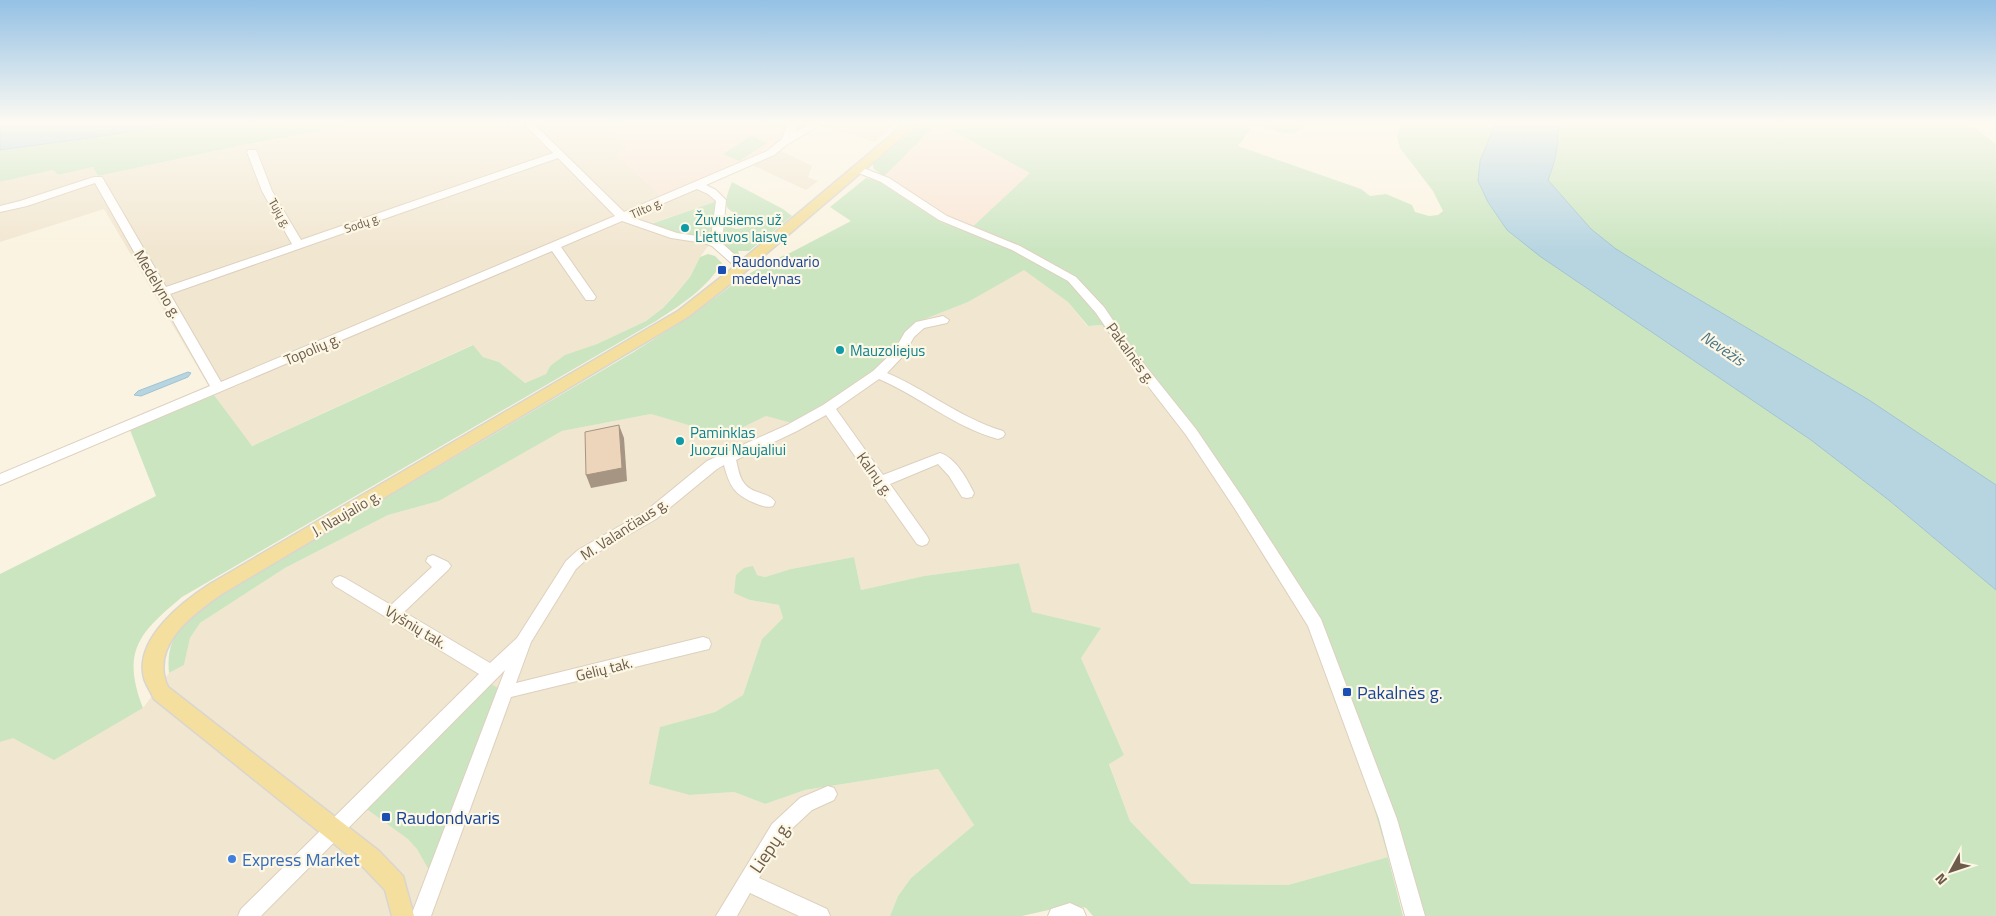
<svg xmlns="http://www.w3.org/2000/svg" width="1996" height="916" viewBox="0 0 1996 916" font-family="'Titillium Web',sans-serif">
<style>
.residential{fill:#f1e6d0}
.commercial{fill:#f9e5d5}
.green{fill:#cbe5c1}
.water{fill:#b7d5e1;stroke:#9fc3d2}
.lines{fill:none;stroke-linecap:round;stroke-linejoin:round}
.minor-casing{stroke:#ddd0be;stroke-width:2}
.major-casing{stroke:#d9d5d0;stroke-width:3}
.minor{fill:#fff;fill-rule:evenodd}
.major{fill:#f4df9e;fill-rule:evenodd}
.shaded-wall{fill:#a69583}
.building{fill:#edd5bb;stroke:#a69583}
.culture-dot{fill:#0f9aa8;stroke:#fdf7e6;stroke-width:2}
.transit-dot{fill:#1a4fb4;stroke:#fdf7e6;stroke-width:2}
.shop-dot{fill:#3f7fe0;stroke:#fdf7e6;stroke-width:2}
.labels{text-anchor:middle;dominant-baseline:central;stroke-width:4.5;stroke-linejoin:round;paint-order:stroke}
.far-street-label{font-size:12px;fill:#6e5c4a;stroke:#fdf7e6}
.culture-label{font-size:15px;fill:#0d838f;stroke:#fdf7e6;text-anchor:start}
.transit-label{font-size:15px;fill:#164399;stroke:#fdf7e6;text-anchor:start}
.street-label{font-size:15px;fill:#6e5c4a;stroke:#fdf7e6}
.water-label{font-size:16px;font-style:italic;fill:#497487;stroke:#fdf7e6}
.near-transit-label{font-size:18px;fill:#164399;stroke:#fdf7e6;text-anchor:start}
.near-street-label{font-size:18px;fill:#6e5c4a;stroke:#fdf7e6}
.near-shop-label{font-size:18px;fill:#366cbe;stroke:#fdf7e6;text-anchor:start}
</style>
<rect width="100%" height="100%" fill="#faf3e1"/>
<path class="residential" d="M365 122H633L608 130 628 148 616 154 662 197 688 187 700 189 717 201 649 224 683 235 714 238 700 257 690 277 663 308 646 321 597 344 565 356 550 366 546 374 525 383 499 362 483 357 472 345 251 446 214 395 104 209 0 242V182L53 170 58 175 93 167 98 176 243 145Z
M789 122H897L875 142 819 125 801 135 787 132Z
M779 150 812 166 808 177 818 181 806 190 752 165Z
M1024 269 1068 302 1087 326 1102 325 1199 450 1305 620 1362 767 1388 857 1288 885 1191 884 1130 821 1109 763 1124 755 1081 658 1101 628 1031 612 1019 563 924 576 861 590 854 557 791 569 765 577 757 575 750 600 779 605 783 618 762 639 743 695 715 712 660 727 690 795 734 792 765 804 805 790 938 769 974 825 911 878 898 896 890 916H0V742L13 737 54 759 143 708 169 673 184 665 190 638 200 623 285 568 388 515 439 501 562 431 651 414 725 436 766 416 792 422 915 323 968 302Z"/>
<path class="commercial" d="M633 122H789L790 125 784 139 777 144 701 182 662 197 615 154 628 148 608 130Z
M938 123 1030 173 967 232 941 222 878 181Z"/>
<path class="green" d="M179 122H365L243 145 98 176 93 167 58 175 53 170 0 182V150L110 135Z
M920 122H1315L1306 123C1292 146 1267 123 1250 125L1248 127 1250 130 1238 146 1361 189 1370 196 1386 194 1412 205 1415 212 1429 216 1438 215 1443 211 1433 191 1400 148 1397 136 1402 122H1496L1480 161 1541 257 1811 440 1890 501 1996 590V916H1424L1417 898 1408 856 1388 857 1403 916H1093L1086 908 1071 905 1022 916H890L898 896 911 878 974 825 938 769 805 790 765 804 734 792 690 795 649 784 660 727 715 712 743 695 762 639 783 618 779 605 750 600 734 593 736 575 744 568 753 566 757 575 765 577 791 569 854 557 861 590 924 576 1019 563 1032 612 1101 628 1081 658 1124 755 1109 764 1130 821 1191 884 1288 885 1388 857 1362 767 1305 620 1199 450 1102 325 1088 326 1068 302 1024 270 968 302 915 323 872 373 831 403 792 423 766 416 725 436 651 414 562 431 439 501 388 515 285 568 200 623 190 638 184 665 169 673C165 633 187 620 215 598L632 353 692 315 740 279 773 260 790 253 851 221 830 207 866 178 878 181 941 222 967 232 1030 173 938 123 884 176 874 169 872 162Z
M1558 122H1962L1974 127 1996 144V485L1869 400 1666 280 1616 249 1591 229 1548 180C1556 160 1559 143 1558 122Z
M751 136 767 143 739 161 723 154Z
M732 182 783 209 792 216 749 251H738L740 256C720 255 721 237 722 223 732 228 738 232 748 225 734 205 717 218 732 182Z
M717 201 714 238 683 235 648 225Z
M708 254 715 256 722 263C706 289 682 304 656 321L182 597C139 633 121 651 143 708L54 760 13 738 0 742V574L156 496 130 430 214 395 252 446 473 345 483 357 499 362 525 383 546 374 550 366 565 355 597 344 646 321 663 308 674 296 690 277 700 257Z
M491 684 498 688 497 698 429 870 417 849 408 839 364 807Z"/>
<path class="water" d="M0 122H179L110 135 0 150Z
M1496 122H1558C1559 145 1556 159 1548 180L1591 229 1616 249 1666 280 1869 400 1996 485V590L1890 501 1811 440 1541 257 1507 230 1488 202 1478 181 1480 161Z
M188 372 191 373 188 377 141 396 134 395 138 391Z"/>
<g class="lines">
<g class="minor-casing">
<path id="minor" d="M522 122H532L624 212 767 151 782 139 788 122H798L796 132 813 122H825L788 144 774 155 706 185 716 190 726 200 722 243 746 265 748 267 746 269H738L712 246 704 243 671 238 622 221 561 247 596 297 594 300H586L552 251 0 485V474L210 386 95 183 27 206 0 212V206L20 201 94 177H102L166 287 292 244 262 191 247 152 248 150H256L257 152 272 191 301 240 553 153ZM558 158 615 216 221 382 170 294ZM697 189 708 194 716 201 711 238 677 233 631 217Z
M858 166 889 178 947 216 1020 246 1076 277 1104 307 1136 354 1196 429 1245 501 1321 619 1397 819 1425 916H1405L1379 819 1308 626 1235 509 1186 435 1128 360 1096 313 1068 281 1012 250 939 220 881 182 854 171 853 169 854 167Z
M943 316 949 320 947 323 924 328 914 337 903 356 887 373C927 390 960 418 1003 431L1005 434 1003 437 998 439C954 427 921 397 879 379L836 409 883 475 940 453C956 458 967 479 974 493L972 497 967 498 962 497 949 476 938 464 890 484 927 536 929 540 927 544 922 546 917 544 826 415 797 431 736 460C738 467 739 477 744 483 751 494 769 492 775 502L773 506C767 508 763 506 757 504 735 495 730 488 724 465L717 469 656 519 588 558 576 569 531 642 516 683 703 637 709 639 711 644 709 649 511 697 431 916H411L505 670 261 916H238L241 909 479 674 335 586 332 582 335 578 340 576 345 578 391 605 432 567 426 561 428 557 433 555 448 562 451 566 448 570 404 612 490 663 517 638 566 561 578 550 646 511 707 461 787 425 823 405 873 371 894 351 905 332 916 322Z
M828 786 834 788 837 794 834 800 812 810 784 836 759 878 827 909 830 916H799L750 893 737 916H716L772 824 800 798Z
M1070 903 1083 909 1086 916H1048L1051 909Z"/>
</g>
<g class="major-casing">
<path id="major" d="M907 122H920L739 277 688 317 222 594C192 615 149 646 168 687L379 851 403 876 414 916H392L385 890 363 867 154 699C151 692 146 685 144 678 134 639 182 602 210 584L678 311 729 271Z"/>
</g>
<use href="#minor" class="minor"/>
<use href="#major" class="major"/>
</g>
<path class="shaded-wall" d="M619 425 624 438 627 481 591 488 586 475Z"/>
<path class="building" d="M619 425 622 468 586 475 585 432Z"/>
<linearGradient id="sky" x2="0" y2="1"><stop stop-color="#94c1e5"/><stop offset="0.49" stop-color="#fdfaf2"/><stop offset="1" stop-color="#fdfaf2" stop-opacity="0"/></linearGradient>
<rect width="1996" height="250" fill="url(#sky)"/>
<g class="culture-dot">
<circle cx="685" cy="228" r="5"/>
<circle cx="840" cy="350" r="5"/>
<circle cx="680" cy="441" r="5"/>
</g>
<g class="transit-dot">
<rect x="717" y="265" width="10" height="10" rx="2.5"/>
<rect x="1342" y="687" width="10" height="10" rx="2.5"/>
<rect x="381" y="812" width="10" height="10" rx="2.5"/>
</g>
<circle class="shop-dot" cx="232" cy="859" r="5"/>
<g class="labels">
<g class="far-street-label">
<text transform="translate(646 208) rotate(-24)">Tilto g.</text>
<text transform="translate(280 213) rotate(60)">Tujų g.</text>
<text transform="translate(362 223) rotate(-19)">Sodų g.</text>
</g>
<g class="culture-label">
<text x="695" y="219">Žuvusiems už<tspan x="695" dy="17">Lietuvos laisvę</tspan></text>
<text x="850" y="350">Mauzoliejus</text>
<text x="690" y="432">Paminklas<tspan x="690" dy="17">Juozui Naujaliui</tspan></text>
</g>
<g class="transit-label">
<text x="732" y="261">Raudondvario<tspan x="732" dy="17">medelynas</tspan></text>
</g>
<g class="street-label">
<text transform="translate(158 284) rotate(59)">Medelyno g.</text>
<text transform="translate(312 349) rotate(-23)">Topolių g.</text>
<text transform="translate(1131 353) rotate(54)">Pakalnės g.</text>
<text transform="translate(875 474) rotate(54)">Kalnų g.</text>
<text transform="translate(346 513) rotate(-30)">J. Naujalio g.</text>
<text transform="translate(624 529) rotate(-33)">M. Valančiaus g.</text>
<text transform="translate(416 627) rotate(31)">Vyšnių tak.</text>
<text transform="translate(604 669) rotate(-14)">Gėlių tak.</text>
</g>
<g class="water-label">
<text transform="translate(1723 348) rotate(34)">Nevėžis</text>
</g>
<g class="near-transit-label">
<text x="1357" y="692">Pakalnės g.</text>
<text x="396" y="817">Raudondvaris</text>
</g>
<g class="near-street-label">
<text transform="translate(770 847) rotate(-56)">Liepų g.</text>
</g>
<g class="near-shop-label">
<text x="242" y="859">Express Market</text>
</g>
</g>
<g transform="translate(1951 871) rotate(230)" stroke="#fdf7e6" stroke-width="4" paint-order="stroke">
<path d="M0-4L9 19L0 12L-9 19Z" fill="#6e5c4a"/>
<text y="-8" font-size="14" font-weight="bold" text-anchor="middle" fill="#6e5c4a">N</text>
</g>
</svg>
